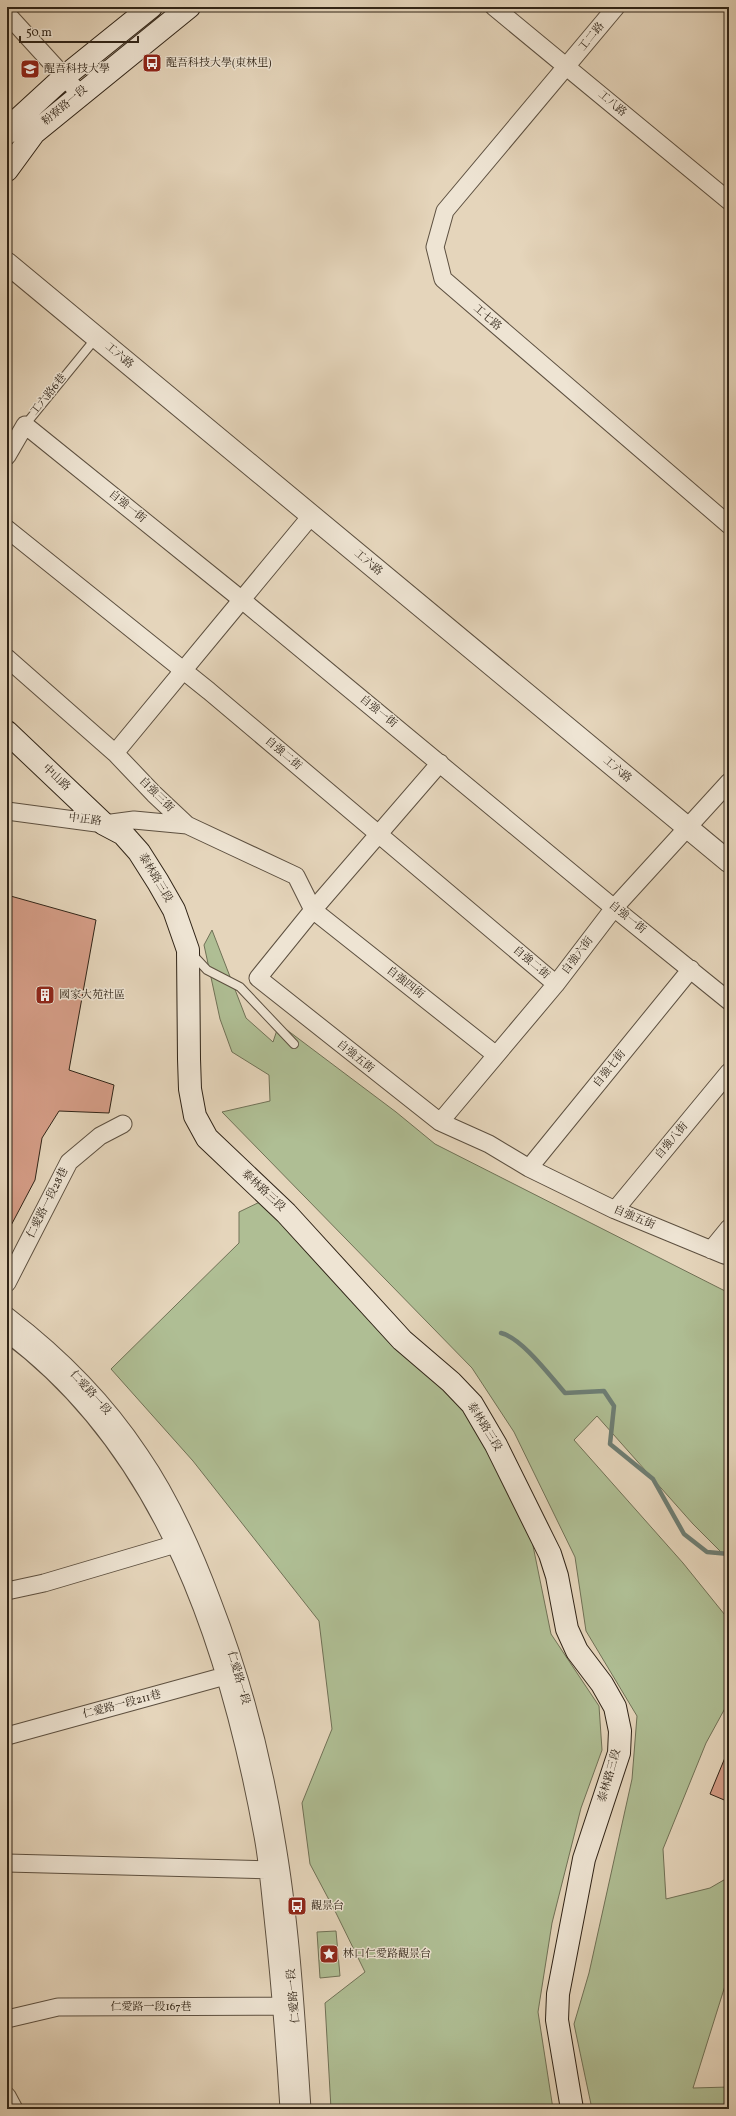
<svg xmlns="http://www.w3.org/2000/svg" width="736" height="2116" viewBox="0 0 736 2116" font-family="Vollkorn,'Noto Serif TC',serif">
<style>
.green{fill:#afbe94;stroke:#707156}
.lines{fill:none;stroke-linecap:round;stroke-linejoin:round}
.stream{stroke:#6d7d73;stroke-width:4.5}
.building{fill:#d59d87;stroke:#302417}
.service-casing{stroke:#5d5040;stroke-width:10}
.minor-casing{stroke:#5d5040;stroke-width:19}
.tertiary-casing{stroke:#5d5040;stroke-width:23}
.secondary-casing{stroke:#302417;stroke-width:24}
.service{stroke:#eee4d3;stroke-width:8}
.minor{stroke:#eee4d3;stroke-width:17}
.tertiary{stroke:#eee4d3;stroke-width:21}
.secondary{stroke:#eee4d3;stroke-width:22}
.labels{text-anchor:middle;dominant-baseline:central;stroke-width:3;stroke-linejoin:round;paint-order:stroke}
.street-label{font-size:11px;fill:#302417;stroke:#eee4d3}
.poi-label{font-size:11px;fill:#302417;stroke:#eee4d3;text-anchor:start}
</style>
<rect width="100%" height="100%" fill="#e5d5bb"/>
<filter id="stains"><feTurbulence type="fractalNoise" baseFrequency=".005" numOctaves="4"/><feColorMatrix values="0 0 0 0 .2 0 0 0 0 .09 0 0 0 0 .02 0 0 0 .5 -.17"/></filter>
<radialGradient id="worn" r=".72"><stop offset=".6" stop-color="#630" stop-opacity="0"/><stop offset="1" stop-color="#630" stop-opacity=".3"/></radialGradient>
<path class="green" d="M212 930 246 1018 273 1042 279 1024 396 1112 435 1144 729 1293V1560L693 1524 597 1416 574 1440 683 1563 729 1620V1701L706 1743 663 1849 666 1899 710 1888 729 1877V1973L693 2088 729 2087V2109H592L574 2024 589 1973 632 1779 637 1716 586 1631 575 1557 514 1432 472 1368 222 1112 270 1101 269 1075 232 1052 220 1019 204 945Z
M264 1200 346 1292 440 1387 464 1406 531 1536 551 1634 599 1706 602 1750 581 1808 552 1923 538 2012 553 2109H331L325 2003 365 1972 336 1913 310 1864 302 1803 332 1729 319 1621 193 1461 111 1369 239 1243V1212Z
M336 1931 340 1976 320 1978 317 1932Z"/>
<g class="lines">
<path class="stream" d="M501 1333C522 1338 550 1376 565 1393L604 1391 614 1406 610 1444 653 1479 684 1534 707 1552 729 1554"/>
</g>
<path class="building" d="M7 895 96 920 69 1070 114 1085 109 1113 59 1111 42 1138 35 1180 7 1233Z
M729 1748V1802L710 1794Z"/>
<g class="lines">
<g class="service-casing">
<path id="service" d="M25 425 96 338
M193 955 207 970 240 987 294 1044"/>
</g>
<g class="minor-casing">
<path id="minor" d="M494 7 729 201
M616 7 445 211 435 247 443 279 729 525
M7 14 80 94
M7 456 25 425 242 600 614 908 729 1001
M7 529 209 691 556 984
M7 658 115 753 154 794 187 825 296 876 313 910 496 1055
M115 753 311 516
M440 763 313 910 258 978 440 1122 489 1144 529 1168 615 1210 724 1255 729 1249
M7 811 104 824 134 820 187 825
M440 1122 556 984 614 908 729 782
M529 1168 691 969
M615 1210 729 1072
M711 1250 729 1228
M7 1283 69 1162 100 1136 123 1124
M7 1316C58 1355 105 1402 140 1455 171 1500 193 1550 212 1601 241 1676 262 1754 275 1834 291 1924 296 2018 302 2109
M7 1333C166 1451 229 1650 263 1836 268 1863 270 1890 273 1917 280 1981 285 2045 289 2109
M7 1591 44 1583 186 1541
M7 1736 236 1673
M7 1863 278 1870
M7 2019 58 2007 293 2006
M7 2096 14 2109"/>
</g>
<g class="tertiary-casing">
<path id="tertiary" d="M7 263 729 862"/>
</g>
<g class="secondary-casing">
<path id="secondary" d="M7 133 16 121 64 77 151 7
M7 170 34 133 189 7
M7 732 104 824 123 834 139 852 158 882 174 910 188 950 189 1059 190 1089 195 1116 207 1138 286 1213 402 1340 451 1382 472 1404 496 1445 550 1554 557 1576 567 1629 577 1651 602 1684 615 1707 620 1731 619 1753 584 1859 558 1994 557 2020 572 2109"/>
</g>
<use href="#service" class="service"/>
<use href="#minor" class="minor"/>
<use href="#tertiary" class="tertiary"/>
<use href="#secondary" class="secondary"/>
</g>
<defs>
<g id="bus-square" transform="scale(1)"><rect x="-9" y="-9" width="18" height="18" rx="4" fill="#8f2418" stroke="#eee4d3"/><path d="M-5-6H5V4H4V6H2V4H-2V6H-4V4H-5ZM-3.5-4V0h7V-4ZM-3.5 1.2v1.5H-2V1.2ZM2 1.2v1.5H3.5V1.2Z" fill="#fff"/></g>
<g id="university-square" transform="scale(1)"><rect x="-9" y="-9" width="18" height="18" rx="4" fill="#8f2418" stroke="#eee4d3"/><path d="M0-5L7-2L0 1L-7-2ZM-4 1L0 2.5L4 1V4Q0 6-4 4Z" fill="#fff"/></g>
<g id="building-square" transform="scale(1)"><rect x="-9" y="-9" width="18" height="18" rx="4" fill="#8f2418" stroke="#eee4d3"/><path d="M-4-6H4V6H1V3H-1V6H-4ZM-2.5-4.3h1.7v1.8h-1.7ZM.8-4.3h1.7v1.8H.8ZM-2.5-1h1.7V.8h-1.7ZM.8-1h1.7V.8H.8Z" fill="#fff"/></g>
<g id="sight-square" transform="scale(1)"><rect x="-9" y="-9" width="18" height="18" rx="4" fill="#8f2418" stroke="#eee4d3"/><path d="M0-6L1.8-2.2L6-1.7L2.9 1.2L3.7 5.4L0 3.3L-3.7 5.4L-2.9 1.2L-6-1.7L-1.8-2.2Z" fill="#fff"/></g>
</defs>
<g fill-rule="evenodd">
<use href="#bus-square" x="152" y="63"/>
<use href="#university-square" x="30" y="69"/>
<use href="#building-square" x="45" y="995"/>
<use href="#bus-square" x="297" y="1906"/>
<use href="#sight-square" x="329" y="1954"/>
</g>
<g class="labels">
<g class="street-label">
<text transform="translate(592 37) rotate(-51)">工二路</text>
<text transform="translate(612 104) rotate(40)">工八路</text>
<text transform="translate(65 106) rotate(-40)">粉寮路一段</text>
<text transform="translate(487 318) rotate(41)">工七路</text>
<text transform="translate(119 356) rotate(40)">工六路</text>
<text transform="translate(49 395) rotate(-51)">工六路6巷</text>
<text transform="translate(127 507) rotate(39)">自強一街</text>
<text transform="translate(368 563) rotate(40)">工六路</text>
<text transform="translate(378 712) rotate(39)">自強一街</text>
<text transform="translate(283 754) rotate(40)">自強二街</text>
<text transform="translate(617 770) rotate(40)">工六路</text>
<text transform="translate(56 778) rotate(43)">中山路</text>
<text transform="translate(156 795) rotate(45)">自強三街</text>
<text transform="translate(85 820) rotate(7)">中正路</text>
<text transform="translate(155 878) rotate(59)">泰林路三段</text>
<text transform="translate(627 918) rotate(39)">自強一街</text>
<text transform="translate(578 956) rotate(-53)">自強六街</text>
<text transform="translate(531 963) rotate(40)">自強二街</text>
<text transform="translate(405 983) rotate(38)">自強四街</text>
<text transform="translate(355 1057) rotate(39)">自強五街</text>
<text transform="translate(610 1069) rotate(-51)">自強七街</text>
<text transform="translate(672 1141) rotate(-50)">自強八街</text>
<text transform="translate(263 1191) rotate(43)">泰林路三段</text>
<text transform="translate(48 1203) rotate(-63)">仁愛路一段28巷</text>
<text transform="translate(634 1218) rotate(23)">自強五街</text>
<text transform="translate(90 1393) rotate(48)">仁愛路一段</text>
<text transform="translate(484 1427) rotate(58)">泰林路三段</text>
<text transform="translate(238 1678) rotate(74)">仁愛路一段</text>
<text transform="translate(122 1705) rotate(-15)">仁愛路一段211巷</text>
<text transform="translate(610 1776) rotate(-74)">泰林路三段</text>
<text transform="translate(294 1996) rotate(-95)">仁愛路一段</text>
<text x="151" y="2007">仁愛路一段167巷</text>
</g>
<g class="poi-label">
<text x="166" y="63">醒吾科技大學(東林里)</text>
<text x="44" y="69">醒吾科技大學</text>
<text x="59" y="995">國家大苑社區</text>
<text x="311" y="1906">觀景台</text>
<text x="343" y="1954">林口仁愛路觀景台</text>
</g>
</g>
<rect width="736" height="2116" fill="none" stroke="#e5d5bb" stroke-width="24"/>
<rect x="8" y="8" width="720" height="2100" fill="none" stroke="#302417" stroke-width="2"/>
<rect x="12" y="12" width="712" height="2092" fill="none" stroke="#302417"/>
<path d="M20 36v6h118v-6" fill="none" stroke="#302417" stroke-width="2"/>
<text x="26" y="36" font-size="12" fill="#302417" stroke="#eee4d3" stroke-width="3" paint-order="stroke">50 m</text>
<rect width="100%" height="100%" filter="url(#stains)"/>
<rect width="100%" height="100%" fill="url(#worn)"/>
</svg>
